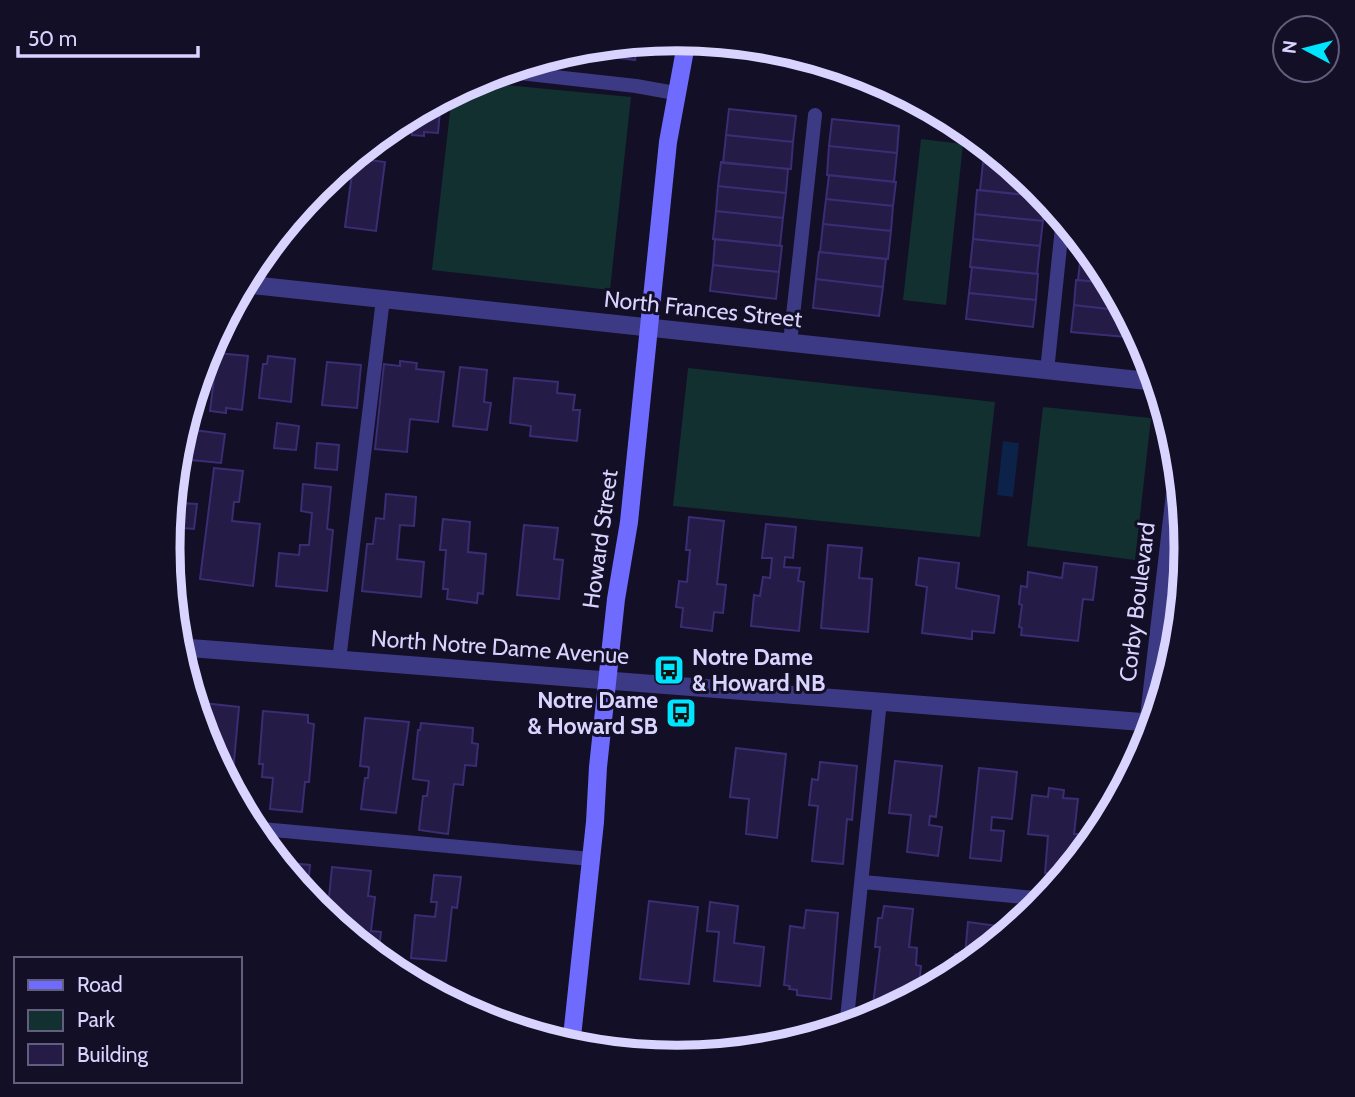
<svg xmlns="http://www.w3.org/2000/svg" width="1355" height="1097" viewBox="0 0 1355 1097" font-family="Cabin,sans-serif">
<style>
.green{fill:#12302f}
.water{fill:#0c2248}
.building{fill:#241b47;stroke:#3b2d73;stroke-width:2}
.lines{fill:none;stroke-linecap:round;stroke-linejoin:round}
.lane{stroke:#3d3a85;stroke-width:14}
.street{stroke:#3d3a85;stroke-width:18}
.secondary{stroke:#6f6bff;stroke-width:18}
.labels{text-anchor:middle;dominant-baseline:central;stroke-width:6;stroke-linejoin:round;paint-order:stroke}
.street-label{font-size:23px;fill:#d9d4ff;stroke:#130f26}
.poi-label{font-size:23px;font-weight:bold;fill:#d9d4ff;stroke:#130f26;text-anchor:start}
.rim{fill:none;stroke:#d9d4ff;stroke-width:9}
</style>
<rect width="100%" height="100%" fill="#130f26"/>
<path class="green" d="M474 82 631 97 610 290 432 270 452 94Z
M921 139 963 144 946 305 903 300Z
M688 368 995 402 980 537 673 506Z
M1043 407 1151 418 1135 560 1027 546Z"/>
<path class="water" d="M1003 441 1019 443 1013 497 997 495Z"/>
<path class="building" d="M637 43 635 60 568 51 578 48Z
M441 100 438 133 424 132V136L412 135V131L405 130 407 118Z
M729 109 796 116 793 142 726 135Z
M832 119 899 126 897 153 829 146Z
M726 135 793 142 791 169 723 163Z
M985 144 1011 166 983 163Z
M829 146 897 153 894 182 827 175Z
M354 158 385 162 376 231 345 227Z
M721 162 788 169 786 193 718 186Z
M983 163 1011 166 1046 197 980 190Z
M829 175 896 182 893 206 826 199Z
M718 186 786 193 783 218 716 211Z
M977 190 1045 197 1043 221 975 214Z
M826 199 893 206 891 231 823 224Z
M716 211 783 218 780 246 713 239Z
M975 214 1043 221 1040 246 973 239Z
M823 224 891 231 888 259 820 252Z
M715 239 782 246 779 272 713 265Z
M973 239 1040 246 1037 274 970 267Z
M819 252 886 259 883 287 816 279Z
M1081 253 1093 254 1111 283 1078 280Z
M713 265 779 272 776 299 710 291Z
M972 267 1038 274 1036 300 969 293Z
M816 279 883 287 879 316 813 308Z
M1076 280 1111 283 1126 311 1074 305Z
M969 293 1036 300 1033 327 966 319Z
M1074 305 1126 311 1138 333 1137 338 1071 332Z
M217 353 248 356 242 410 226 408V413L210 411Z
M268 356 295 359 291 402 259 398 263 364H267Z
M400 361 417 363 416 369 444 372 438 422 410 419 407 452 375 449 384 364 400 366Z
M327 362 361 365 357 408 322 405Z
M460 367 487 370 484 402 491 403 487 430 453 426Z
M514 378 558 382 557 393 575 395 573 410H580L577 441 530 436 531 426 510 423Z
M192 400 186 459 176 458 177 449Z
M277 423 299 426 296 450 274 448Z
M194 430 225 434 221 463 191 460Z
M317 443 339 445 337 470 315 468Z
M214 468 243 471 239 502H234L232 521 260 524 253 586 200 579Z
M175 477 181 478 179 503 197 504 194 529 183 528 178 577 170 576 168 548Z
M303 484 331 487 327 529 333 530 327 591 276 586 279 553 299 555 300 545H309L312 513 301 511Z
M386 494 416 497 414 526 400 525 397 559 424 562 421 597 362 591 367 544H373L376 518 384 519Z
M689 517 724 521 717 584 726 585 723 613 714 612 712 631 681 627 683 608 676 607 679 581 687 582 690 550H686Z
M443 519 470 522 468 552 486 554 483 594 478 593 477 603 447 599 448 589H443L446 550H440Z
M766 524 796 527 793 558 785 557 784 567 800 568 798 581 804 582 799 631 751 626 754 595 760 596 763 577 770 578 772 558H762Z
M524 525 558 528 554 559 563 560 559 599 517 595Z
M828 545 862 548 859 578 872 579 868 632 821 628Z
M919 558 959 563 956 588 999 596 994 633 972 631V639L922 633 927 587 916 585Z
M1064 563 1097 567 1093 600 1083 599 1078 641 1021 635 1022 628 1019 627 1022 605 1019 604 1021 586 1027 587 1028 572 1062 578Z
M194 702 239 707 233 772 221 771 206 743Z
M263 711 308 715V723L314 724 309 782H305L302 812 270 809 273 778 262 777 263 764H259Z
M365 718 409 722 396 813 361 809 365 778H368L369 767 360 766Z
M421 723 473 728 472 743 478 744 476 766 465 765 463 785 454 784 448 834 419 830 423 796H427L429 781 413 779 418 730H420Z
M736 748 786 754 777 838 746 834 749 799 730 797Z
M895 761 942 766 936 817 930 816 929 825 942 827 938 856 907 852 911 815 889 813Z
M820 762 857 766 852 820 847 819 843 864 812 861 818 806 809 805 812 779 818 780Z
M979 768 1017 772 1012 819 992 817 991 830 1004 831 1001 861 970 858Z
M1049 788 1064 790 1063 798 1078 799 1074 834H1078L1075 864 1066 875 1045 873 1048 836 1028 834 1032 795 1048 797Z
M279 862 310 865 307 897 279 863Z
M332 867 371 871 368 896 375 897 371 931 381 932 378 959 327 917Z
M434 875 461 877 457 908 452 907 446 961 411 958 415 915 435 917 437 902H431Z
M649 901 698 907 689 984 640 979Z
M710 902 738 906 734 943 764 947 760 986 714 981 719 932 707 931Z
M884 906 913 909 909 947 917 948 916 965 921 966 918 995 895 1008 873 1005 880 947H875L878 918H882Z
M806 910 838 913 831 999 797 995V990L789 989 790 986 784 985 790 926 804 928Z
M968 922 998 926 996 944 952 977 955 954 965 955Z"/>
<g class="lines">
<path class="lane" d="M502 71 636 86 675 93
M790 343 815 115
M1047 371 1063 218
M339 660 383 299
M251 828 591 859
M863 882 1046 899
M846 1028 880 701"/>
<path class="street" d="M243 284 1157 382
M177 647 1155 723
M1145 751 1179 459
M551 1040 705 1056"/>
<path class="secondary" d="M571 1046 595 822 598 767 616 599 629 522 668 142 687 39"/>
</g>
<defs>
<g id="bus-square" transform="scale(1.575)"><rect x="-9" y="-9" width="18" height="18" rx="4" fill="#00e5ff" stroke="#130f26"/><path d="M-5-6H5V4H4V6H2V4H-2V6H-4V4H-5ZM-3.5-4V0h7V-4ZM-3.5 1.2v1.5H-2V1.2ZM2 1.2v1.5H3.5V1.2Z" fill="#111"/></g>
</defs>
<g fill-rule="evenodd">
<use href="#bus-square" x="669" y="670"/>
<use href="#bus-square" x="681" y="713"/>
</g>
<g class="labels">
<g class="street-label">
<text transform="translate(703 309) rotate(6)">North Frances Street</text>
<text transform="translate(600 539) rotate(-82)">Howard Street</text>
<text transform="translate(1137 602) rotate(-83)">Corby Boulevard</text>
<text transform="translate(500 647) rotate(4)">North Notre Dame Avenue</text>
</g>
<g class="poi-label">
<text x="692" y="657">Notre Dame<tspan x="692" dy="26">&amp; Howard NB</tspan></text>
<text x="658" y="700" text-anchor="end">Notre Dame<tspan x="658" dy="26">&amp; Howard SB</tspan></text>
</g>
</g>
<path d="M0 0H1355V1097H0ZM180 548a497 497 0 1 1 994 0a497 497 0 1 1-994 0Z" fill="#130f26" fill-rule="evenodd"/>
<path class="rim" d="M180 548a497 497 0 1 1 994 0a497 497 0 1 1-994 0Z"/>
<rect x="14" y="957" width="228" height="126" fill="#130f26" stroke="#625e7d" stroke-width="2"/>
<rect x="28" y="980" width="35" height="10" fill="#6f6bff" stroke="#625e7d" stroke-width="2"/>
<text x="77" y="992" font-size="21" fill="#d9d4ff">Road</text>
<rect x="28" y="1010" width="35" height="21" fill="#12302f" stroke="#625e7d" stroke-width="2"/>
<text x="77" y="1027" font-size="21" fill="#d9d4ff">Park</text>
<rect x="28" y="1044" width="35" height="21" fill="#241b47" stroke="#625e7d" stroke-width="2"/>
<text x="77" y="1062" font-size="21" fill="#d9d4ff">Building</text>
<g transform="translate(1306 49) rotate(277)"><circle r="33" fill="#130f26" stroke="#625e7d" stroke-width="2"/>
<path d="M0-5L12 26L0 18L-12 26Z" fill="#00e5ff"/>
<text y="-10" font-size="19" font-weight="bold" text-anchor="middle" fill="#d9d4ff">N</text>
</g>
<path d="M18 46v10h180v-10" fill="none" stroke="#d9d4ff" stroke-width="3.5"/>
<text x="28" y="46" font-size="21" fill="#d9d4ff" stroke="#130f26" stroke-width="5" paint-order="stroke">50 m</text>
</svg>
